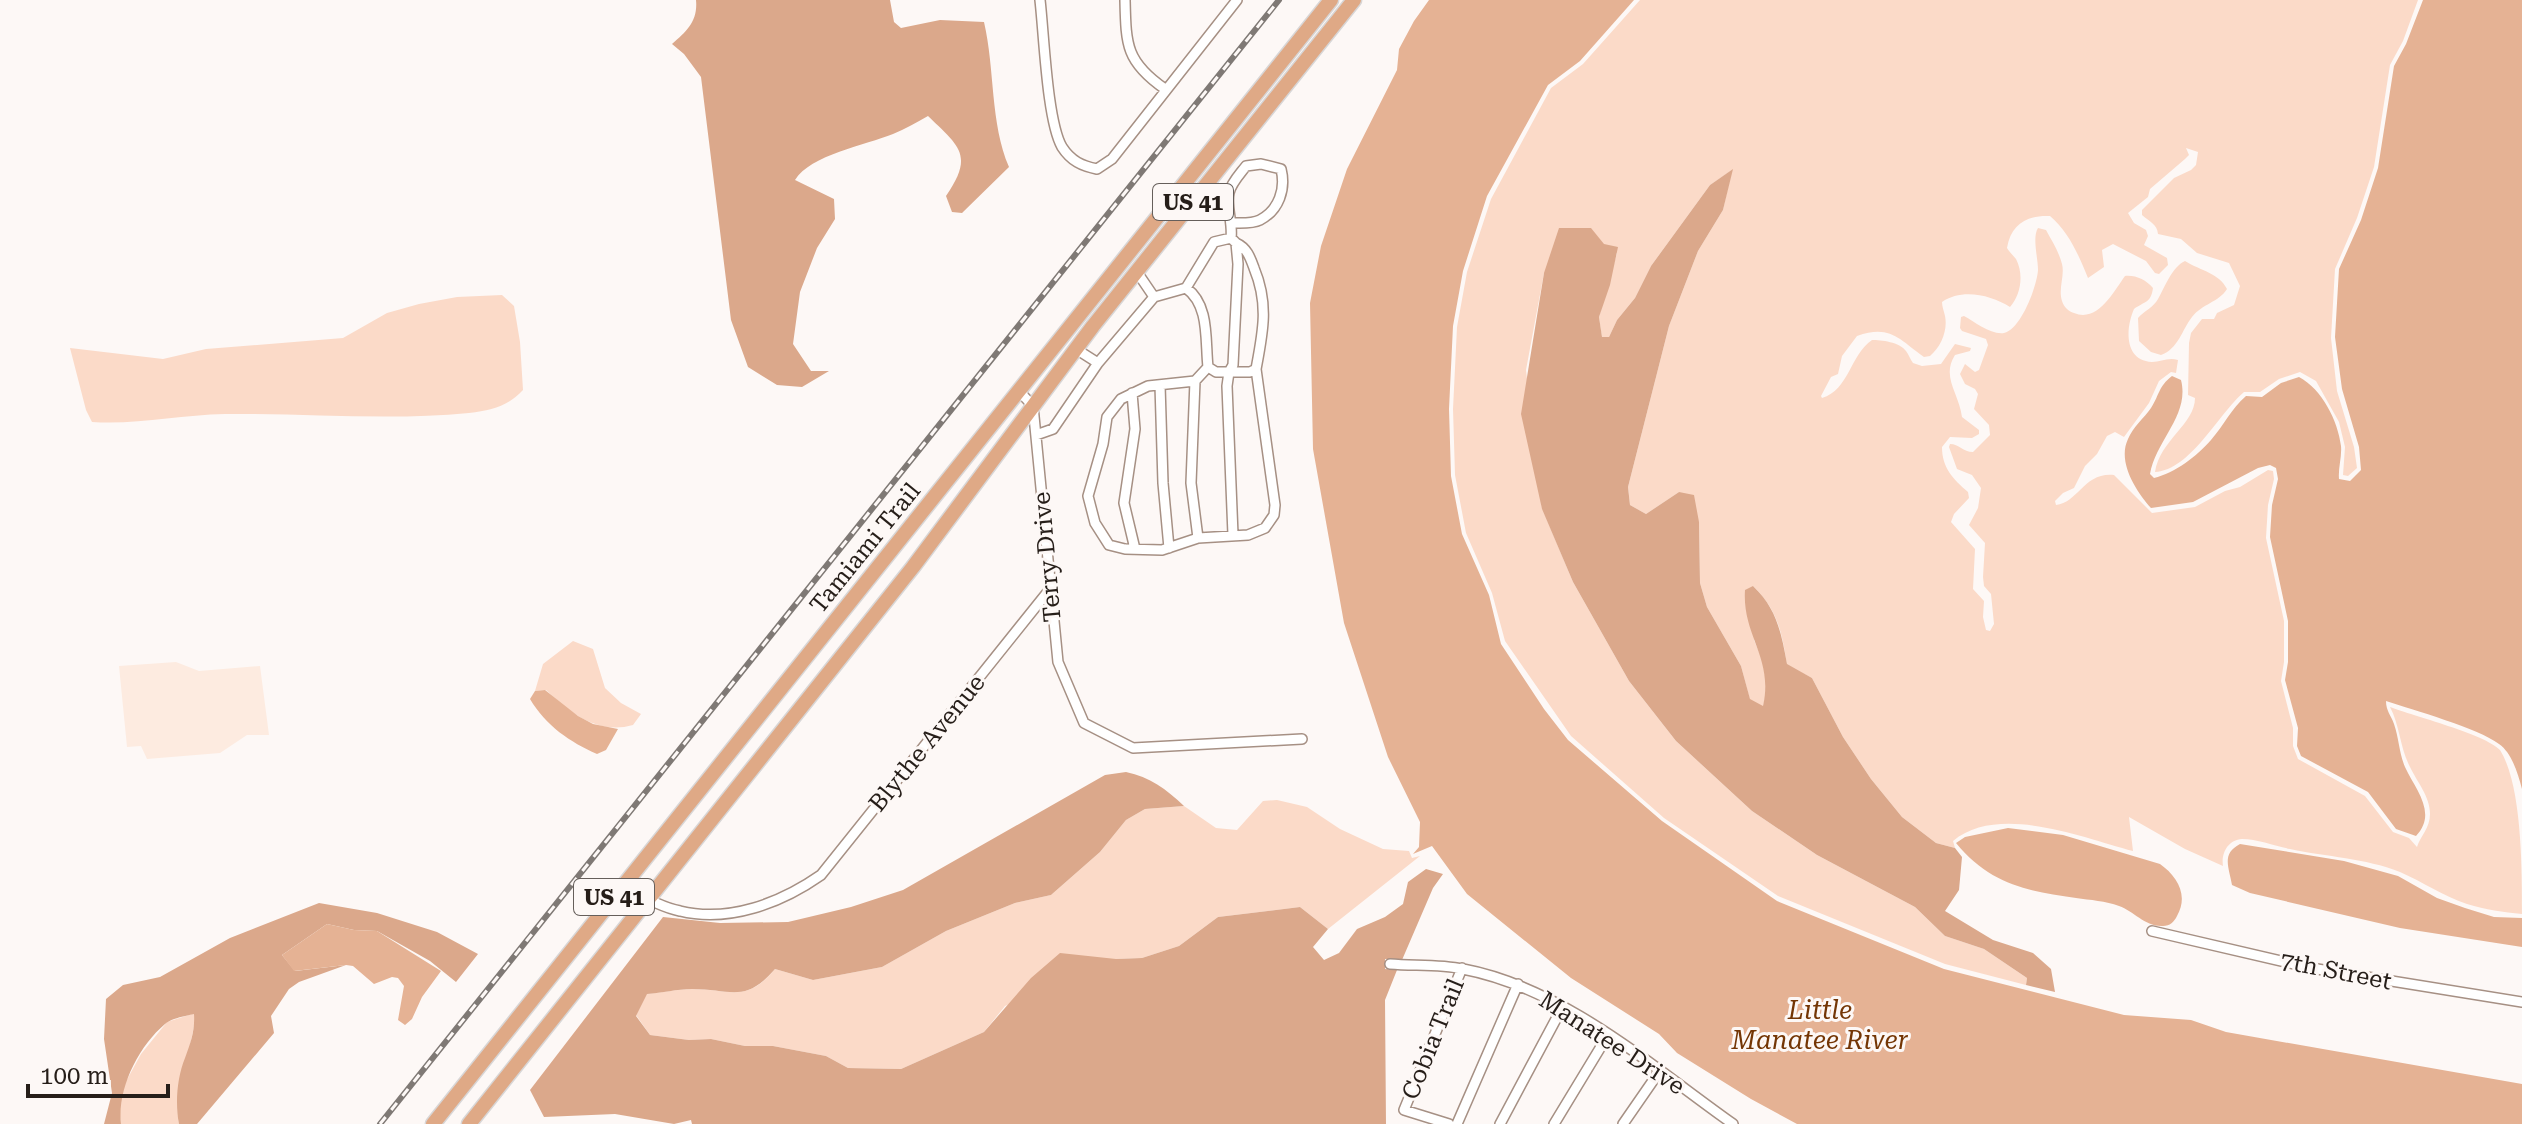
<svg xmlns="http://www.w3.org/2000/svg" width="2522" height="1124" viewBox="0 0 2522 1124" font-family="'Roboto Serif',serif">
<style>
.built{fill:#fdebe0}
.green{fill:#fbdac8}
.forest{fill:#dba88b}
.water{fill:#e5b294}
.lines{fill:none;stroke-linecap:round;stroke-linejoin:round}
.street-casing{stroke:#a69084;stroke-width:12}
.primary-casing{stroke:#d8d6d6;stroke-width:17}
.street{stroke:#fff;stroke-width:9}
.primary{stroke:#dfa986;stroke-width:14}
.rail-casing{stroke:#7f7975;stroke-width:6}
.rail{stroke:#fdf8f6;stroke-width:3;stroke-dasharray:9;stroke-linecap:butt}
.labels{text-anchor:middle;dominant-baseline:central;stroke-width:6;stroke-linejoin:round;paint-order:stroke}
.shield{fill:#fdf8f6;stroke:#665f5b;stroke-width:2}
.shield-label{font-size:22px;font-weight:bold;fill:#261e19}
.street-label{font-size:24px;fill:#261e19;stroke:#fdf8f6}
.water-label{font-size:26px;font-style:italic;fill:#743605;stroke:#fdf8f6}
</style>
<rect width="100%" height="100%" fill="#fdf8f6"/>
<path class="built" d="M176 662 199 671 260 666 269 735H247L220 753 147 759 141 746 127 747 119 666Z"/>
<path class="green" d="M1640 0H2418L2403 41 2390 65 2374 167 2357 218 2335 269 2331 338 2337 391 2354 447 2357 468 2348 476 2343 475 2345 447 2339 422 2316 381 2300 372 2279 379 2260 392H2244C2218 414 2191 470 2155 472 2160 440 2195 424 2195 398L2188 395 2189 343 2191 333 2202 319H2214L2217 313 2234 305 2240 286 2229 263 2197 253 2181 239 2158 234C2157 224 2150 222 2142 215V210L2174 178 2191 170 2196 165 2198 152 2186 148 2189 155 2185 159 2150 189 2148 197 2128 213 2134 223 2146 230 2148 236 2144 245 2167 258 2168 265 2159 274 2155 273 2146 261 2113 244 2102 250 2104 267 2088 278C2079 256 2069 232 2050 216 2027 215 2011 224 2007 248 2009 252 2013 255 2016 259 2024 274 2021 295 2010 307 1991 295 1962 288 1942 302 1942 307 1944 311 1945 316 1948 330 1941 347 1930 356L1924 357C1899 339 1890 324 1857 336L1842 356 1838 374 1831 377 1821 396 1822 398C1849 390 1850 355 1872 340 1881 340 1900 342 1906 351 1909 355 1910 359 1913 363L1922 366 1941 364 1955 344 1971 348 1970 351 1955 355C1941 377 1959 393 1962 417L1979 430V434L1972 438 1950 437 1942 447C1942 468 1953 479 1968 492L1969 498 1954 514 1951 522 1975 549 1973 589 1984 601 1983 617 1986 630 1990 631 1994 624 1991 594 1984 586 1983 577 1985 543 1969 525 1978 508 1981 488 1972 475 1957 469 1949 447 1950 444C1959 444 1963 452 1973 452L1990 435 1989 425 1974 409 1978 394 1975 389 1965 384 1960 374 1965 364 1975 372 1979 370 1988 345 1986 339 1962 331 1960 328 1961 317 1964 316C1975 322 1991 335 2004 333 2021 329 2037 286 2038 270 2038 258 2032 237 2038 228L2046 230C2052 241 2059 252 2062 264 2065 276 2058 288 2062 301 2064 307 2068 311 2074 313 2098 323 2114 291 2125 276 2136 275 2146 280 2153 288 2151 303 2145 301 2134 309 2126 327 2123 360 2152 362 2161 362 2168 357 2178 360L2176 373 2171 372 2159 381 2149 403 2124 437 2115 432 2107 436 2097 454 2085 466 2074 488 2063 493 2055 501 2056 505C2078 503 2084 472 2114 475L2152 513 2195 507 2225 491 2240 487 2268 470 2273 471 2274 479 2268 505 2266 538 2284 621V662L2281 681 2293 728V746L2298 759 2365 796 2393 832 2409 838 2417 847C2420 837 2430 828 2430 814 2430 796 2417 782 2410 767 2400 748 2400 726 2390 707 2413 716 2485 734 2500 750 2522 785 2522 868 2522 914 2503 912 2486 910 2467 904 2443 896 2423 882 2400 872 2365 858 2327 857 2290 849 2275 846 2257 839 2242 839 2228 840 2221 853 2223 866L2185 849 2129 817 2133 851C2083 838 1999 803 1953 841L1955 848 1936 843 1902 817 1871 779 1843 737 1812 678 1787 665C1782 632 1777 609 1753 586L1754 640 1764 664 1767 688 1763 707 1750 700 1741 666 1707 607 1700 583 1699 522 1679 492 1646 514 1630 505 1628 487 1669 326 1698 251 1723 210 1732 170 1710 185 1651 266 1635 298 1617 320 1609 337 1602 338 1599 317 1617 253 1544 273 1526 370 1542 508 1573 582 1629 681 1676 741 1752 811 1817 855 1915 907 1945 936 1984 949 2027 978 2026 985 1945 964 1778 896 1664 818 1571 736 1505 641 1492 593 1466 533 1455 475 1453 409 1457 327 1467 272 1491 199 1551 88 1583 64Z
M2185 261C2201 271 2219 273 2227 289 2219 302 2202 304 2192 317 2182 330 2178 349 2161 355L2151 352 2139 341 2138 318C2144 311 2154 307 2158 299 2165 287 2172 267 2185 261Z
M502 295 514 306 520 342 523 390C507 407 492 410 469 413 388 421 306 413 225 414 180 415 136 425 92 422L86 410 70 348 163 359 206 349 343 338 387 313 419 304 457 297Z
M573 641 593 649 605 688 621 703 641 714 633 725C598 735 570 713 546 690L535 691 543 664Z
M1277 800 1307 807 1340 829 1383 849 1409 851 1412 858 1420 856 1328 929 1300 907 1218 917 1179 946 1142 958 1116 959 1005 1006 984 1032 901 1069 848 1068 826 1056 773 1046H745L711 1039 689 1040 650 1035 636 1015 646 994C661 993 677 989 692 989 730 989 746 1004 775 969L813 980 882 967 946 931 1015 903 1051 895 1100 852 1126 820 1145 809 1184 806 1216 828 1237 830 1263 801Z
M195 1013C194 1050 172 1086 179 1124H121L119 1107 124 1085 141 1054 167 1022Z"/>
<path class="forest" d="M696 0H890L894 22 901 28 940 20 984 22C995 69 990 123 1009 167L962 213 952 212 946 196C974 155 960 147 928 116 917 122 905 129 893 134 866 145 810 155 795 180L834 199 835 219 817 248 800 292 793 344 811 371H829L802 387 777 385 748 367 731 320 701 77 684 54 672 44C687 31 698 21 696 0Z
M1733 169 1723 210 1698 251 1669 326 1628 487 1630 505 1646 514 1679 492 1694 495 1699 522 1700 583 1707 607 1741 666 1750 699 1763 706C1774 658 1742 636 1745 590L1753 586C1777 609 1781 632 1787 664L1812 678 1843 737 1871 779 1902 817 1936 843 1955 848 1962 857 1959 890 1945 911 1993 940 2033 953 2051 969 2055 992 2026 985 2027 978 1984 949 1945 936 1915 907 1817 855 1752 811 1676 741 1629 681 1573 582 1542 509 1521 414 1544 273 1559 228H1591L1604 244 1618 247 1610 285 1599 317 1602 337H1609L1617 320 1635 298 1651 266 1710 185Z
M1126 772C1150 777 1166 789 1184 806L1145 809 1126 820 1100 852 1051 895 1015 903 946 931 882 967 813 980 775 969C745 1004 731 989 692 989 677 989 662 993 647 994L636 1016 650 1035 689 1040 711 1039 745 1046H773L826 1056 848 1068 901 1069 984 1032 1031 978 1060 953 1116 959 1142 958 1179 946 1218 917 1300 907 1328 929 1313 947 1324 960 1339 953 1357 929 1385 917 1403 904 1408 882 1426 869 1443 874 1433 888 1402 960 1385 959V969L1397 970 1385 1000 1386 1124H692L691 1120 674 1124 615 1114 544 1117 530 1090 663 917 720 923 788 922 851 907 903 890 1105 775Z
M319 903 377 913 437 932 478 954 456 982 430 961 377 931 354 930 327 924 282 955 295 971 346 965 299 982 289 989 271 1016 274 1033 197 1124H179C175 1103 177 1078 185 1058 191 1042 195 1031 194 1014 186 1016 172 1018 165 1024 138 1047 117 1089 121 1124H104L112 1093 104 1039 106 999 123 985 160 977 230 938Z"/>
<path class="water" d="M1429 0H1634L1580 61 1548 85 1487 196 1463 271 1453 326 1449 409 1451 476 1462 534 1489 595 1501 644 1544 709 1568 740 1662 821 1777 901 1944 969 2124 1015 2191 1020 2226 1032 2522 1084V1124H1797L1751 1099 1677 1053 1659 1034 1571 978 1467 894 1432 846 1413 854 1419 847 1420 822 1388 757 1344 623 1313 449 1310 303 1321 246 1347 169 1397 70 1399 49 1414 21Z
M2423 0H2522V789C2518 774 2512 753 2499 744 2478 728 2413 710 2386 701 2386 711 2391 715 2394 724 2399 738 2399 753 2405 767 2415 789 2438 813 2416 836L2396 829 2368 792 2301 756 2297 746 2298 728 2285 680 2288 662V621L2270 537 2272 505 2278 479 2276 468 2270 465 2258 468 2193 502 2151 508C2136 491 2117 462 2128 439 2133 427 2144 418 2151 408 2160 394 2158 387 2172 376L2181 380C2190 415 2156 440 2150 474L2154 478C2175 473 2197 456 2211 440 2224 425 2231 409 2246 396L2262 397 2281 383 2299 377C2322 389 2338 421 2341 446 2342 457 2338 468 2339 479L2350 481 2361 470 2359 447 2342 389 2335 337 2339 269 2361 220 2378 168 2394 66 2406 44Z
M545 690 578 716 593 724 618 729 606 750 597 754C570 742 546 726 530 699L535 691Z
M2008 828 2063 835 2160 864C2177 876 2189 895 2177 916 2174 922 2170 926 2163 926 2145 927 2134 911 2119 906 2106 901 2090 900 2076 898 2026 891 1990 884 1956 843L1965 837Z
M2240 844 2344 861 2398 876 2437 898 2465 908 2494 917 2522 918V947L2400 928 2250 893 2232 885C2229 867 2221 854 2240 844Z
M327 924 354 930 377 931 441 971 422 997 412 1019 405 1025 398 1020 404 986 398 978 392 977 374 984 353 966 346 965 294 971 282 955Z"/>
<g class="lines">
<g class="street-casing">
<path id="street" d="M1040 0C1044 34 1047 121 1062 147 1071 161 1082 166 1097 169L1112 159 1237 0
M1125 0C1126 45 1126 62 1165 89
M1231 238C1233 223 1226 207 1229 193 1231 183 1240 174 1246 166L1261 164 1281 169C1286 189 1279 210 1260 220 1252 224 1241 223 1233 223
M1137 272 1154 297 1186 288C1210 305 1205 341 1208 367L1216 372H1229L1233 365 1238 264 1236 243 1231 238 1214 242 1186 288
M1076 349 1098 363 1154 297
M1208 367 1195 381 1148 386 1121 399 1107 417 1103 444 1088 496 1095 523 1109 545 1125 549 1162 550 1198 538 1248 535 1265 528 1274 515 1275 505 1256 369
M1195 381 1191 483 1198 538
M1160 385 1163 483 1169 548
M1019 391 1033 406 1058 662 1084 723 1133 748 1302 739
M1132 393 1135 429 1124 503 1135 549
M1036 435 1053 429 1098 363
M1233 535 1227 386 1229 372H1250L1256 369C1263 332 1269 304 1254 268 1250 257 1247 248 1236 243
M623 886C641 895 660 907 680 911 729 923 781 903 821 875L1050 589
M2152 931 2311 968 2522 1002
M1390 964C1414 966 1440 964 1463 969 1564 988 1651 1066 1733 1124
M1449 1124 1404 1110 1462 968
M1457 1124 1518 984
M1500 1124 1563 1006
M1554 1124 1608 1035
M1623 1124 1659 1072"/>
</g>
<g class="primary-casing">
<path id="primary" d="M433 1124 1331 0
M469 1124 913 567 1093 326 1354 0"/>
</g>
<use href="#street" class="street"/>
<use href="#primary" class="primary"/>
<g class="rail-casing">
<path id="rail" d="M380 1124 1279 0"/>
</g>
<use href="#rail" class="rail"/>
</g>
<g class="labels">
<g class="shield">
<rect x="1153" y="184" width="80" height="36" rx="6"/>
<rect x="574" y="879" width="80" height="36" rx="6"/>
</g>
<g class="shield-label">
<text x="1193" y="202">US 41</text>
<text x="614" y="897">US 41</text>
</g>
<g class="street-label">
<text transform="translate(865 548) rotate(-51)">Tamiami Trail</text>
<text transform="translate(1047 557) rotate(-95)">Terry Drive</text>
<text transform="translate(927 743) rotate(-51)">Blythe Avenue</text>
<text transform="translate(2336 971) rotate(11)">7th Street</text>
<text transform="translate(1433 1039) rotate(-68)">Cobia Trail</text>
<text transform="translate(1612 1043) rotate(33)">Manatee Drive</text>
</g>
<g class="water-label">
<text x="1820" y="1010">Little<tspan x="1820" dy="30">Manatee River</tspan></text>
</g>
</g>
<path d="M28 1084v12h140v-12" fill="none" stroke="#261e19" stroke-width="4"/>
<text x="40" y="1084" font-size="24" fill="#261e19" stroke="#fdf8f6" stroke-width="6" paint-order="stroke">100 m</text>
</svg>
